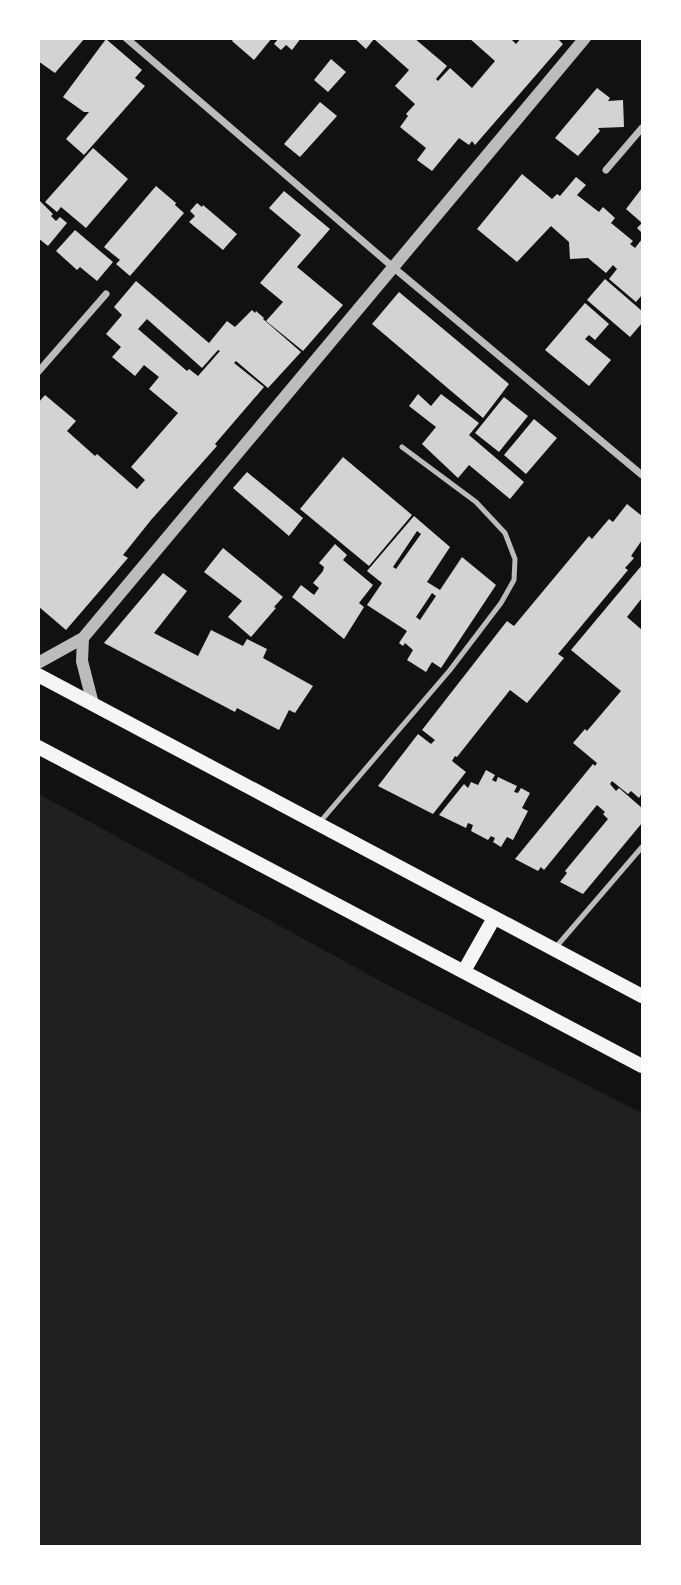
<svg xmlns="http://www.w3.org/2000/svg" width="681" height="1585" viewBox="0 0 681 1585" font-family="Roboto,sans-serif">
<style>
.green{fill:#202020}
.building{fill:#d3d3d3;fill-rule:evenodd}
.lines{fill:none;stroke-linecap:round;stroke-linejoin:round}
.service{stroke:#bcbcbc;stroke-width:5}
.minor{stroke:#bcbcbc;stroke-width:7}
.tertiary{stroke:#bcbcbc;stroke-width:12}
.secondary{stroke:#f5f5f5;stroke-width:14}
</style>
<rect width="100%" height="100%" fill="#111"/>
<path class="green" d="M39 794 384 983 642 1113V1546H39Z"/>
<path class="building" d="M38 38H85L55 73 38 61Z
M234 38H272L254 60 232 41Z
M279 38H301L292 50 286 45 281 50 274 44Z
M354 38H414L447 66 436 79 438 81 450 68 472 88 495 61 469 38H510L516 44 521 38H557L563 44 475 145 472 141 469 145 459 138 432 171 417 160 426 148 400 127 408 116 406 114 415 104 395 86 409 70 374 39 366 49Z
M106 39 142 70 135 78 145 86 84 155 66 139 89 112H84L63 97Z
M331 59 346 72 328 92 314 80Z
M597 88 610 98 608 101 623 100 624 127 598 128 600 131 578 156 555 138Z
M320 102 337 116 300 157 284 144Z
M93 148 128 179 86 228 61 207 57 212 45 202Z
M522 174 552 199 557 194 560 196 576 177 586 185 577 195 599 212 603 207 615 218 611 223 633 241 630 244 635 248 642 239V295L636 302 609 279 617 269 613 265 606 273 588 258 570 259 569 242 551 226 517 262 477 229Z
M156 186 176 203 175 205 184 213 130 276 116 264 120 260 104 247Z
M642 188V233L637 228 642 223 626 209Z
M284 191 330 229 297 267 343 305 303 351 266 321 283 302 260 283 301 235 269 208Z
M38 199 53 214 51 216 56 221 60 217 67 223 48 246 38 238Z
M197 203 202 207 203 205 237 234 223 250 189 222 195 216 190 211Z
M75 230 113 262 97 281 80 267 77 270 56 251Z
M605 279 642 311V323L630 337 587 300Z
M136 281 209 343 227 321 235 327 252 310 255 313 256 311 264 318 263 319 301 352 268 388 236 361 234 363 264 387 215 444 217 446 151 520 123 555 128 558 66 630 38 606V403L45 395 76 421 67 431 95 456 97 454 137 489 145 480 131 467 178 413 149 389 159 377 144 365 135 376 112 357 121 347 106 334 122 315 114 307ZM147 319 202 368 218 350 220 351 198 376 189 369 187 371 138 329Z
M399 292 509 384 483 418 372 324Z
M585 303 609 324 595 340 589 335 585 339 611 360 589 386 545 350Z
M418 394 431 406 441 394 479 423 469 435 524 482 510 499 469 465 458 478 422 444 436 427 409 406Z
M504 397 528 416 499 452 475 433Z
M534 419 557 438 526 474 504 455Z
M343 457 412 515 369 566 300 509Z
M247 472 303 518 289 536 233 488Z
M627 504 642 516V540L631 556 634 558 625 568 628 570 558 654 564 658 527 703 510 690 457 757 455 756 452 761 466 772 433 814 378 786 418 734 431 744 435 740 422 730 507 621 514 626 589 536 592 539 609 519 613 522Z
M414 516 450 547 427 582 440 590 462 557 496 585 441 668 432 662 426 672 407 660 413 650 405 643 403 646 399 643 407 631 367 605 382 583 367 571ZM417 531 421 534 396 569 393 567ZM432 593 436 596 420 620 416 617Z
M335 544 347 555 343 560 373 585 359 603 364 607 344 639 292 597 301 585 314 595 319 588 313 583 323 571 324 567 319 563Z
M223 548 283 597 274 607 276 608 251 637 228 617 242 601 204 572Z
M642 565V598L627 617 642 630V793L639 798 631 791 628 794 612 781 610 784 616 791 619 788 642 808V823L583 894 560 882 567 873 565 871 608 819 603 814 605 812 597 805 544 870 541 867 538 871 515 859 593 764 595 766 597 763 573 743 585 729 587 731 621 691 571 650Z
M163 573 187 591 154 633 198 656 211 630 243 646 247 639 267 649 263 658 313 686 295 713 289 710 279 730 237 708 235 712 104 643Z
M486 770 495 775 492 780 496 782 498 777 517 786 514 792 518 793 521 788 530 793 522 808 528 811 513 840 507 837 501 847 493 842 495 838 491 836 488 840 471 831 473 825 468 823 466 828 439 815 464 784 468 788 471 782 478 785Z"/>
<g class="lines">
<path class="service" d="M320 822 450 670 501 603 514 580 515 559 505 533 476 502 402 447
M556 947 642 847"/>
<path class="minor" d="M126 38 394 268 642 475
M606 170 642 128
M38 372 106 294"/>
<path class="tertiary" d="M83 638 82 661 93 704
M38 663 83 638 585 38"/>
<path class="secondary" d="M38 675 642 996
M38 747 642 1066
M464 971 494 918"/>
</g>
<rect width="681" height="1585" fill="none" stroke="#ffffff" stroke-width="80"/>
</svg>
